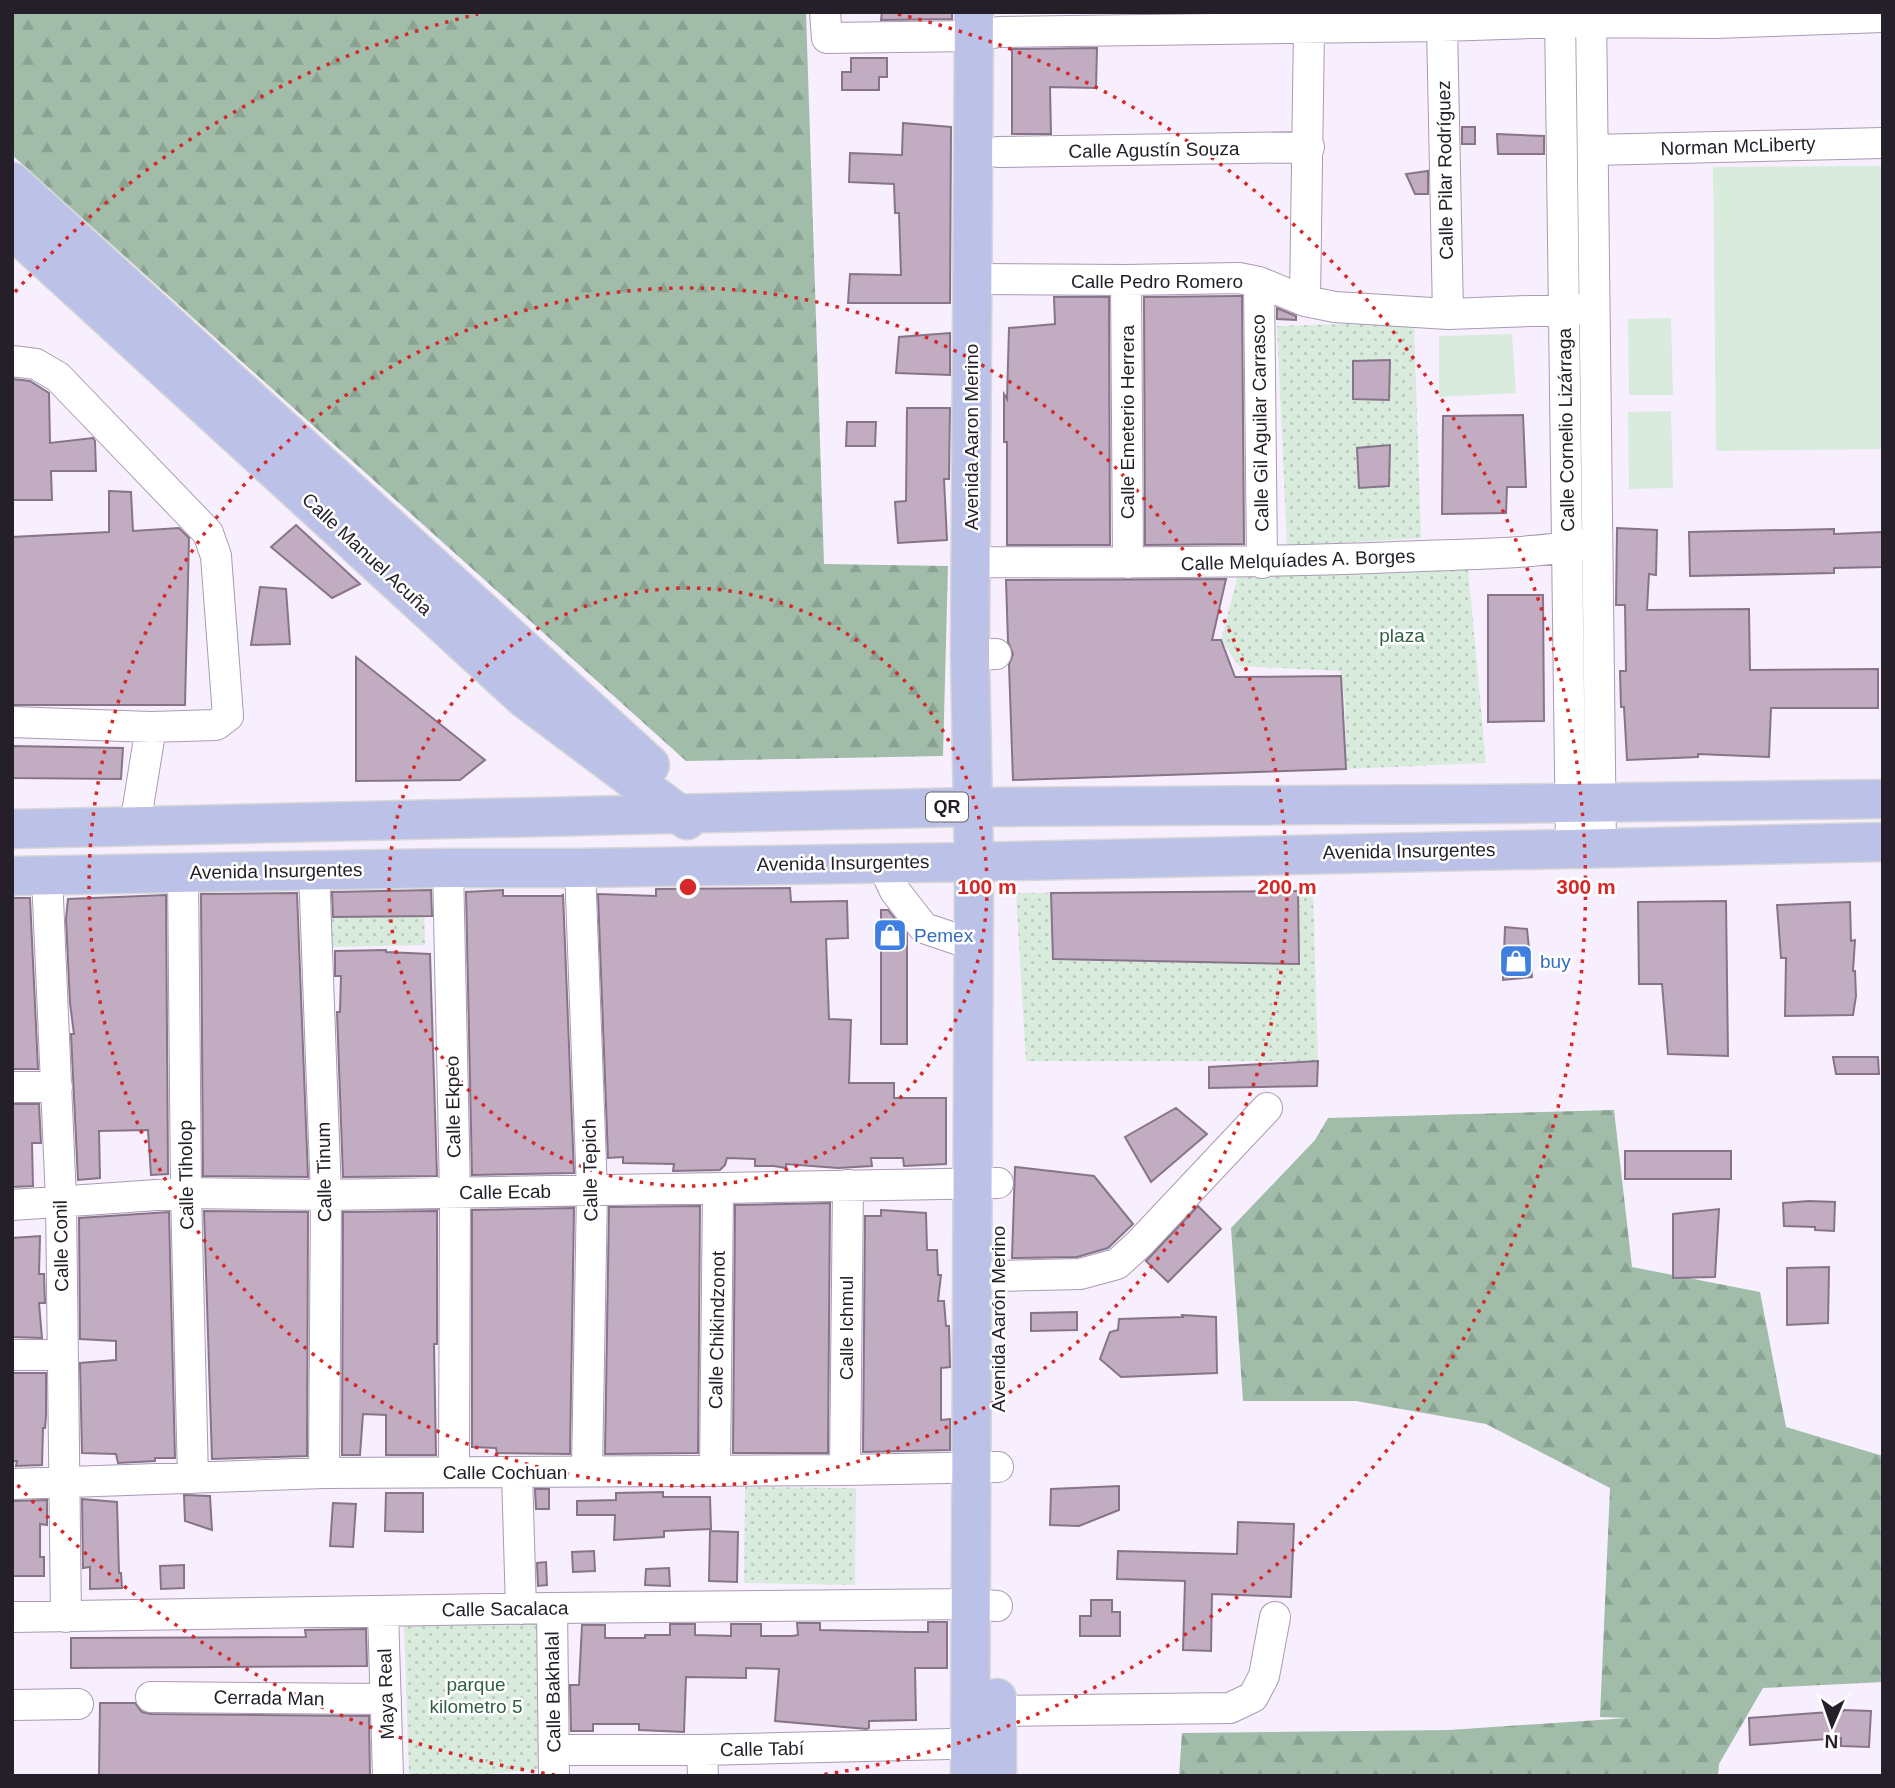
<svg xmlns="http://www.w3.org/2000/svg" width="1895" height="1788" viewBox="0 0 1895 1788" font-family="Arial,sans-serif">
<style>
.grass{fill:#d8ebdd}
.forest{fill:url(#forest-firs)}
.park{fill:url(#park-dots)}
.building{fill:#c1acc1;stroke:#877488;stroke-width:2}
.lines{fill:none;stroke-linecap:round;stroke-linejoin:round}
.minor-casing{stroke:#a99bb2;stroke-width:32}
.major-casing{stroke:#d8d7d8;stroke-width:41}
.minor{stroke:#fff;stroke-width:30}
.major{stroke:#bcc2e7;stroke-width:38}
.ring{fill:none;stroke:#d62828;stroke-width:3.5;stroke-dasharray:3.5 7}
.labels{text-anchor:middle;dominant-baseline:central;stroke-width:5;stroke-linejoin:round;paint-order:stroke}
.shield{fill:#fff;stroke:#666268;stroke-width:2}
.shield-label{font-size:18px;font-weight:bold;fill:#241f28}
.street-label{font-size:19px;fill:#241f28;stroke:#fff}
.park-label{font-size:19px;fill:#306042;stroke:#fff}
.shop-label{font-size:19px;fill:#366cbe;stroke:#fff;text-anchor:start}
.centre{fill:#d62828;stroke:#fff;stroke-width:3.5}
.ring-label{font-size:21px;text-anchor:middle;font-weight:bold;fill:#d62828;stroke:#fff;stroke-width:5;stroke-linejoin:round;paint-order:stroke}
</style>
<defs>
<pattern id="forest-firs" width="22" height="20" patternUnits="userSpaceOnUse" patternTransform="scale(1.75)"><rect width="22" height="20" fill="#a1bda9"/><path d="M5 1l3.5 6h-7zM16 11l3.5 6h-7z" fill="#8aa291"/></pattern>
<pattern id="park-dots" width="8" height="8" patternUnits="userSpaceOnUse" patternTransform="scale(1.75)"><rect width="8" height="8" fill="#d8ebdd"/><path d="M2 2h.1M6 6h.1" fill="none" stroke="#b9c9be" stroke-width="1.8" stroke-linecap="round"/></pattern>
</defs>
<rect width="100%" height="100%" fill="#f8effe"/>
<path class="grass" d="M1883 166V449L1716 451 1713 167Z
M1671 318 1673 395H1629L1628 319Z
M1512 334 1516 393 1439 397V336Z
M1671 411 1673 488 1629 489 1628 412Z"/>
<path class="forest" d="M12 12H806L824 564 948 566 943 756 686 761 12 155Z
M1614 1110 1632 1267 1760 1292 1786 1427 1883 1456V1682L1763 1688 1719 1764 1718 1776H1179L1182 1733 1449 1730 1628 1718 1600 1717 1610 1488 1486 1424 1356 1401H1243L1231 1228 1315 1140 1328 1118Z"/>
<path class="park" d="M1414 322 1421 538 1287 546 1277 326Z
M1467 557 1486 763 1346 769 1345 701 1340 671 1239 666 1221 640 1238 575Z
M1313 891 1318 1061H1026L1016 893Z
M424 905 425 945 331 947 330 907Z
M745 1487 856 1488 855 1585 744 1583Z
M546 1621 544 1768 472 1776H409L404 1623Z"/>
<path class="building" d="M882 12H952V19L881 20Z
M1097 48 1096 88 1050 87 1051 134H1012V49Z
M851 58H887V77H879V90H842V72H851Z
M903 123 951 127 950 303H848L850 274 901 275 899 213H895L894 184 849 182 850 153 902 155Z
M1462 127H1475V144H1462Z
M1497 134 1544 136V154H1498Z
M1428 171V194H1415L1406 174Z
M1237 296H1242L1244 544 1145 545 1144 297Z
M1054 297H1109L1110 545H1007V442H1004V394L1007 399 1009 328 1055 324Z
M1277 308 1296 316V320L1277 319Z
M950 333V375L896 373 899 337Z
M1390 360 1389 400 1353 399V361Z
M12 379 30 381 49 393 50 443 93 438 95 441 96 471H51L52 500H12Z
M907 408H950L949 479H944L947 540 898 543 895 502 906 501Z
M1523 415 1526 487H1507L1506 513 1442 514 1443 416Z
M847 422H876L875 446H846Z
M1390 445 1389 486 1359 488 1357 448Z
M109 491 131 492 133 531 179 528 189 538 185 705H12V537L109 532Z
M296 525 360 584 332 598 271 547Z
M1617 528 1657 530 1656 575 1649 574 1647 610 1749 609 1750 670 1878 669V708H1771L1769 757 1698 754V757L1627 760 1624 707H1621L1620 671H1626L1625 605H1616Z
M1834 529V534L1883 532V567L1834 568V573L1690 576 1689 532Z
M1226 579 1212 640H1221L1235 677 1341 676 1346 769 1013 780 1009 665 1013 654 1008 642 1006 580Z
M260 587 286 589 290 644 251 645Z
M1488 595H1543L1544 721 1488 722Z
M356 657 485 760 460 780 356 781Z
M12 746 123 748 121 779 12 778Z
M790 888 791 902 847 901 848 938 826 939 829 1019 851 1020 849 1083H894V1098H946V1164L904 1166 903 1158H871L872 1166 838 1168 786 1164V1168L774 1166H755V1159L727 1158 725 1165 720 1170 673 1171 674 1164 623 1163V1157L608 1158 598 894 656 896V889Z
M431 890 432 916 333 917 332 892Z
M503 890V896H562L563 894 574 1173 472 1175 466 892Z
M1298 891 1299 964 1053 959 1051 893Z
M297 893 308 1177 203 1176 201 894Z
M166 895 168 1174 151 1175 148 1130 99 1131 100 1178 78 1180 71 1034H74L70 1003 66 919 68 899Z
M12 898H30L38 1069H12Z
M1726 901 1728 1056 1668 1054 1662 984H1639L1638 902Z
M1850 902 1851 941 1855 940 1853 971H1855L1856 996 1853 1015 1785 1016 1786 958H1781L1777 905Z
M881 910H888L907 934V1044H881Z
M1505 927 1527 929 1532 977 1503 980Z
M386 950V952L430 954 437 1176 343 1177 337 1012H340L341 976H335V951Z
M1833 1057H1878L1879 1074H1836Z
M1318 1061 1317 1086 1209 1088V1067Z
M12 1104H39L41 1143H32L33 1186 12 1187Z
M1176 1108 1207 1134 1151 1182 1125 1137Z
M1625 1151H1731V1179H1625Z
M1015 1167 1094 1176 1133 1224 1108 1248 1077 1257 1012 1258Z
M1809 1201 1835 1202 1834 1231 1815 1230V1227L1784 1226 1783 1203Z
M830 1203 828 1453H733L735 1205Z
M700 1206 698 1453 605 1454 609 1207Z
M1198 1206 1221 1229 1168 1282 1146 1261Z
M574 1208 570 1454 497 1453 496 1448 472 1447V1210Z
M1719 1209 1715 1277 1673 1278V1214Z
M881 1210 926 1213 927 1250H937L938 1275H941L938 1301H944L946 1326H949L950 1367 941 1368V1420L950 1419V1450L863 1452 865 1216H881Z
M204 1211 308 1212 307 1456 212 1459Z
M437 1211V1344H434L436 1455H386V1415L363 1414 360 1455H342L343 1212Z
M169 1212 175 1458H155V1461L118 1463 116 1454 82 1453 80 1363 116 1360V1341L80 1339 79 1218Z
M40 1236 39 1274H44L45 1303H39L42 1338 12 1337V1238Z
M1829 1267 1828 1323 1787 1325V1268Z
M1077 1312V1330L1031 1331V1313Z
M1182 1315 1216 1317 1217 1373 1121 1377 1100 1359 1110 1332 1118 1330 1119 1319 1183 1317Z
M12 1373H46V1416L45 1428H43L42 1465 16 1466 17 1461H12Z
M1119 1486V1510L1079 1526 1050 1525 1051 1489Z
M535 1489H549V1509H536Z
M663 1492V1497H710L711 1529 664 1531V1537L614 1540 615 1515H577V1501L616 1500V1493Z
M386 1493H423V1532L385 1531Z
M184 1495 210 1496 212 1530 185 1521Z
M82 1499 117 1502 119 1573H121L122 1588 90 1589V1567L83 1568Z
M47 1500V1525L40 1524V1557H44V1576H12V1501Z
M333 1503 356 1504 353 1547 330 1546Z
M1238 1522 1294 1524 1291 1597 1212 1594 1211 1651 1183 1650 1185 1581 1117 1579 1118 1551 1237 1554Z
M710 1531 738 1532 737 1582 709 1581Z
M594 1551 595 1571 573 1572 572 1552Z
M546 1562 547 1585 538 1586 537 1563Z
M184 1565V1588L161 1589 160 1566Z
M669 1568 670 1586 645 1585 646 1569Z
M1091 1600H1112V1612H1120V1636H1080V1616H1091Z
M928 1622H947V1668H915L916 1720 869 1721V1728L867 1729 775 1721 779 1669 746 1668V1678L686 1677 684 1732 639 1730V1724H593V1731H571L570 1685H579L582 1625H605V1638H645V1635H670V1624H695V1635L731 1636V1624H761V1636H792L798 1635 797 1623H820V1630L912 1632H928Z
M366 1629 367 1666 71 1668V1638L306 1637 305 1630Z
M100 1703H135L142 1712 151 1714 369 1716 370 1776H99Z
M1843 1710 1871 1711 1869 1747 1841 1746V1738L1750 1745 1749 1718 1843 1711Z"/>
<g class="lines">
<g class="minor-casing">
<path id="minor" d="M825 12 827 38 974 36 999 32 1442 26 1560 22 1715 23 1883 17
M1560 12 1571 847
M1591 12 1601 847
M1442 26 1448 314
M1593 150 1883 143
M998 152 1309 147
M973 279 1126 280 1239 278 1259 282 1305 301 1335 307 1448 314 1584 309
M1126 280 1128 563
M1259 282 1262 563
M1305 301 1309 27
M12 361 36 364 58 377 208 533 216 556 228 716 216 725 151 727 12 722
M971 562C1113 563 1254 563 1396 557 1459 554 1525 555 1587 544
M970 655 996 654
M135 825 151 727
M882 863 895 891 924 928 974 945
M448 868 455 1193 454 1472
M580 868 592 1191 587 1471
M314 870 326 1195 324 1473
M183 872 186 1193 193 1478
M47 876 61 1200 66 1617
M12 1087H57
M12 1205 186 1193 326 1195 998 1183
M998 1276 1080 1274 1117 1264 1139 1244 1267 1108
M12 1355H62
M715 1470 718 1190
M845 1470 848 1185
M517 1473 521 1609
M12 1484 324 1473 845 1470 998 1467
M552 1608 554 1776
M383 1612 388 1776
M12 1617 552 1608 971 1604 997 1606
M151 1697 386 1699
M12 1705 78 1704
M997 1711 1230 1708 1253 1697 1264 1676 1275 1617
M554 1750H702L991 1743
M702 1750 703 1776"/>
</g>
<g class="major-casing">
<path id="major" d="M12 182 650 765
M12 229 524 698 687 820
M12 829 972 807 1484 804 1883 799
M12 876 448 868H580L974 862 1883 842
M970 1776 974 862 970 655 974 12
M997 1776V1698"/>
</g>
<use href="#minor" class="minor"/>
<use href="#major" class="major"/>
</g>
<g class="ring">
<circle cx="688" cy="887" r="299"/>
<circle cx="688" cy="887" r="599"/>
<path d="M555 1775A898 898 0 0 1 15 1482M15 292A898 898 0 0 1 478 14M898 14A898 898 0 0 1 821 1775"/>
</g>
<defs>
<g id="shop-square" transform="scale(1.75)"><rect x="-9" y="-9" width="18" height="18" rx="4" fill="#3f7fe0" stroke="#fff"/><path d="M-5-2.5h2.3a2.7 3.5 0 0 1 5.4 0H5L5.5 6h-11ZM-1.5-2.5h3a1.5 2.3 0 0 0-3 0Z" fill="#fff"/></g>
</defs>
<g fill-rule="evenodd">
<use href="#shop-square" x="890" y="935"/>
<use href="#shop-square" x="1516" y="961"/>
</g>
<g class="labels">
<rect class="shield" x="926" y="792.5" width="42" height="29" rx="5"/>
<g class="shield-label">
<text x="947" y="807">QR</text>
</g>
<g class="street-label">
<text transform="translate(1738 146) rotate(-2)">Norman McLiberty</text>
<text transform="translate(1154 150) rotate(-1)">Calle Agustín Souza</text>
<text transform="translate(1445 170) rotate(-91)">Calle Pilar Rodríguez</text>
<text x="1157" y="281">Calle Pedro Romero</text>
<text transform="translate(1127 422) rotate(-90)">Calle Emeterio Herrera</text>
<text transform="translate(1260 423) rotate(-91)">Calle Gil Aguilar Carrasco</text>
<text transform="translate(1566 430) rotate(-91)">Calle Cornelio Lizárraga</text>
<text transform="translate(971 437) rotate(-90)">Avenida Aaron Merino</text>
<text transform="translate(367 554) rotate(43)">Calle Manuel Acuña</text>
<text transform="translate(1298 560) rotate(-2)">Calle Melquíades A. Borges</text>
<text transform="translate(1409 851) rotate(-1)">Avenida Insurgentes</text>
<text transform="translate(843 863) rotate(-1)">Avenida Insurgentes</text>
<text transform="translate(276 871) rotate(-1)">Avenida Insurgentes</text>
<text transform="translate(453 1107) rotate(-91)">Calle Ekpeo</text>
<text transform="translate(590 1170) rotate(-91)">Calle Tepich</text>
<text transform="translate(324 1172) rotate(-91)">Calle Tinum</text>
<text transform="translate(186 1175) rotate(-91)">Calle Tiholop</text>
<text transform="translate(505 1192) rotate(-1)">Calle Ecab</text>
<text transform="translate(61 1246) rotate(-91)">Calle Conil</text>
<text transform="translate(998 1319) rotate(-90)">Avenida Aarón Merino</text>
<text transform="translate(846 1328) rotate(-90)">Calle Ichmul</text>
<text transform="translate(717 1330) rotate(-89)">Calle Chikindzonot</text>
<text x="505" y="1472">Calle Cochuan</text>
<text transform="translate(505 1609) rotate(-1)">Calle Sacalaca</text>
<text transform="translate(553 1692) rotate(-91)">Calle Bakhalal</text>
<text transform="translate(386 1694) rotate(-92)">Maya Real</text>
<text transform="translate(269 1698) rotate(1)">Cerrada Man</text>
<text transform="translate(762 1749) rotate(-1)">Calle Tabí</text>
</g>
<g class="park-label">
<text x="1402" y="635">plaza</text>
<text x="476" y="1684">parque<tspan x="476" dy="22">kilometro 5</tspan></text>
</g>
<g class="shop-label">
<text x="914" y="935">Pemex</text>
<text x="1540" y="961">buy</text>
</g>
</g>
<circle cx="688" cy="887" r="10" class="centre"/>
<g class="ring-label">
<text x="987" y="894">100 m</text>
<text x="1287" y="894">200 m</text>
<text x="1586" y="894">300 m</text>
</g>
<rect width="1895" height="1788" fill="none" stroke="#241f28" stroke-width="28"/>
<g transform="translate(1832 1725) rotate(182)" stroke="#ffffff" stroke-width="5" paint-order="stroke">
<path d="M0-5L12 26L0 18L-12 26Z" fill="#241f28"/>
<text y="-10" font-size="19" font-weight="bold" text-anchor="middle" fill="#241f28">N</text>
</g>
</svg>
